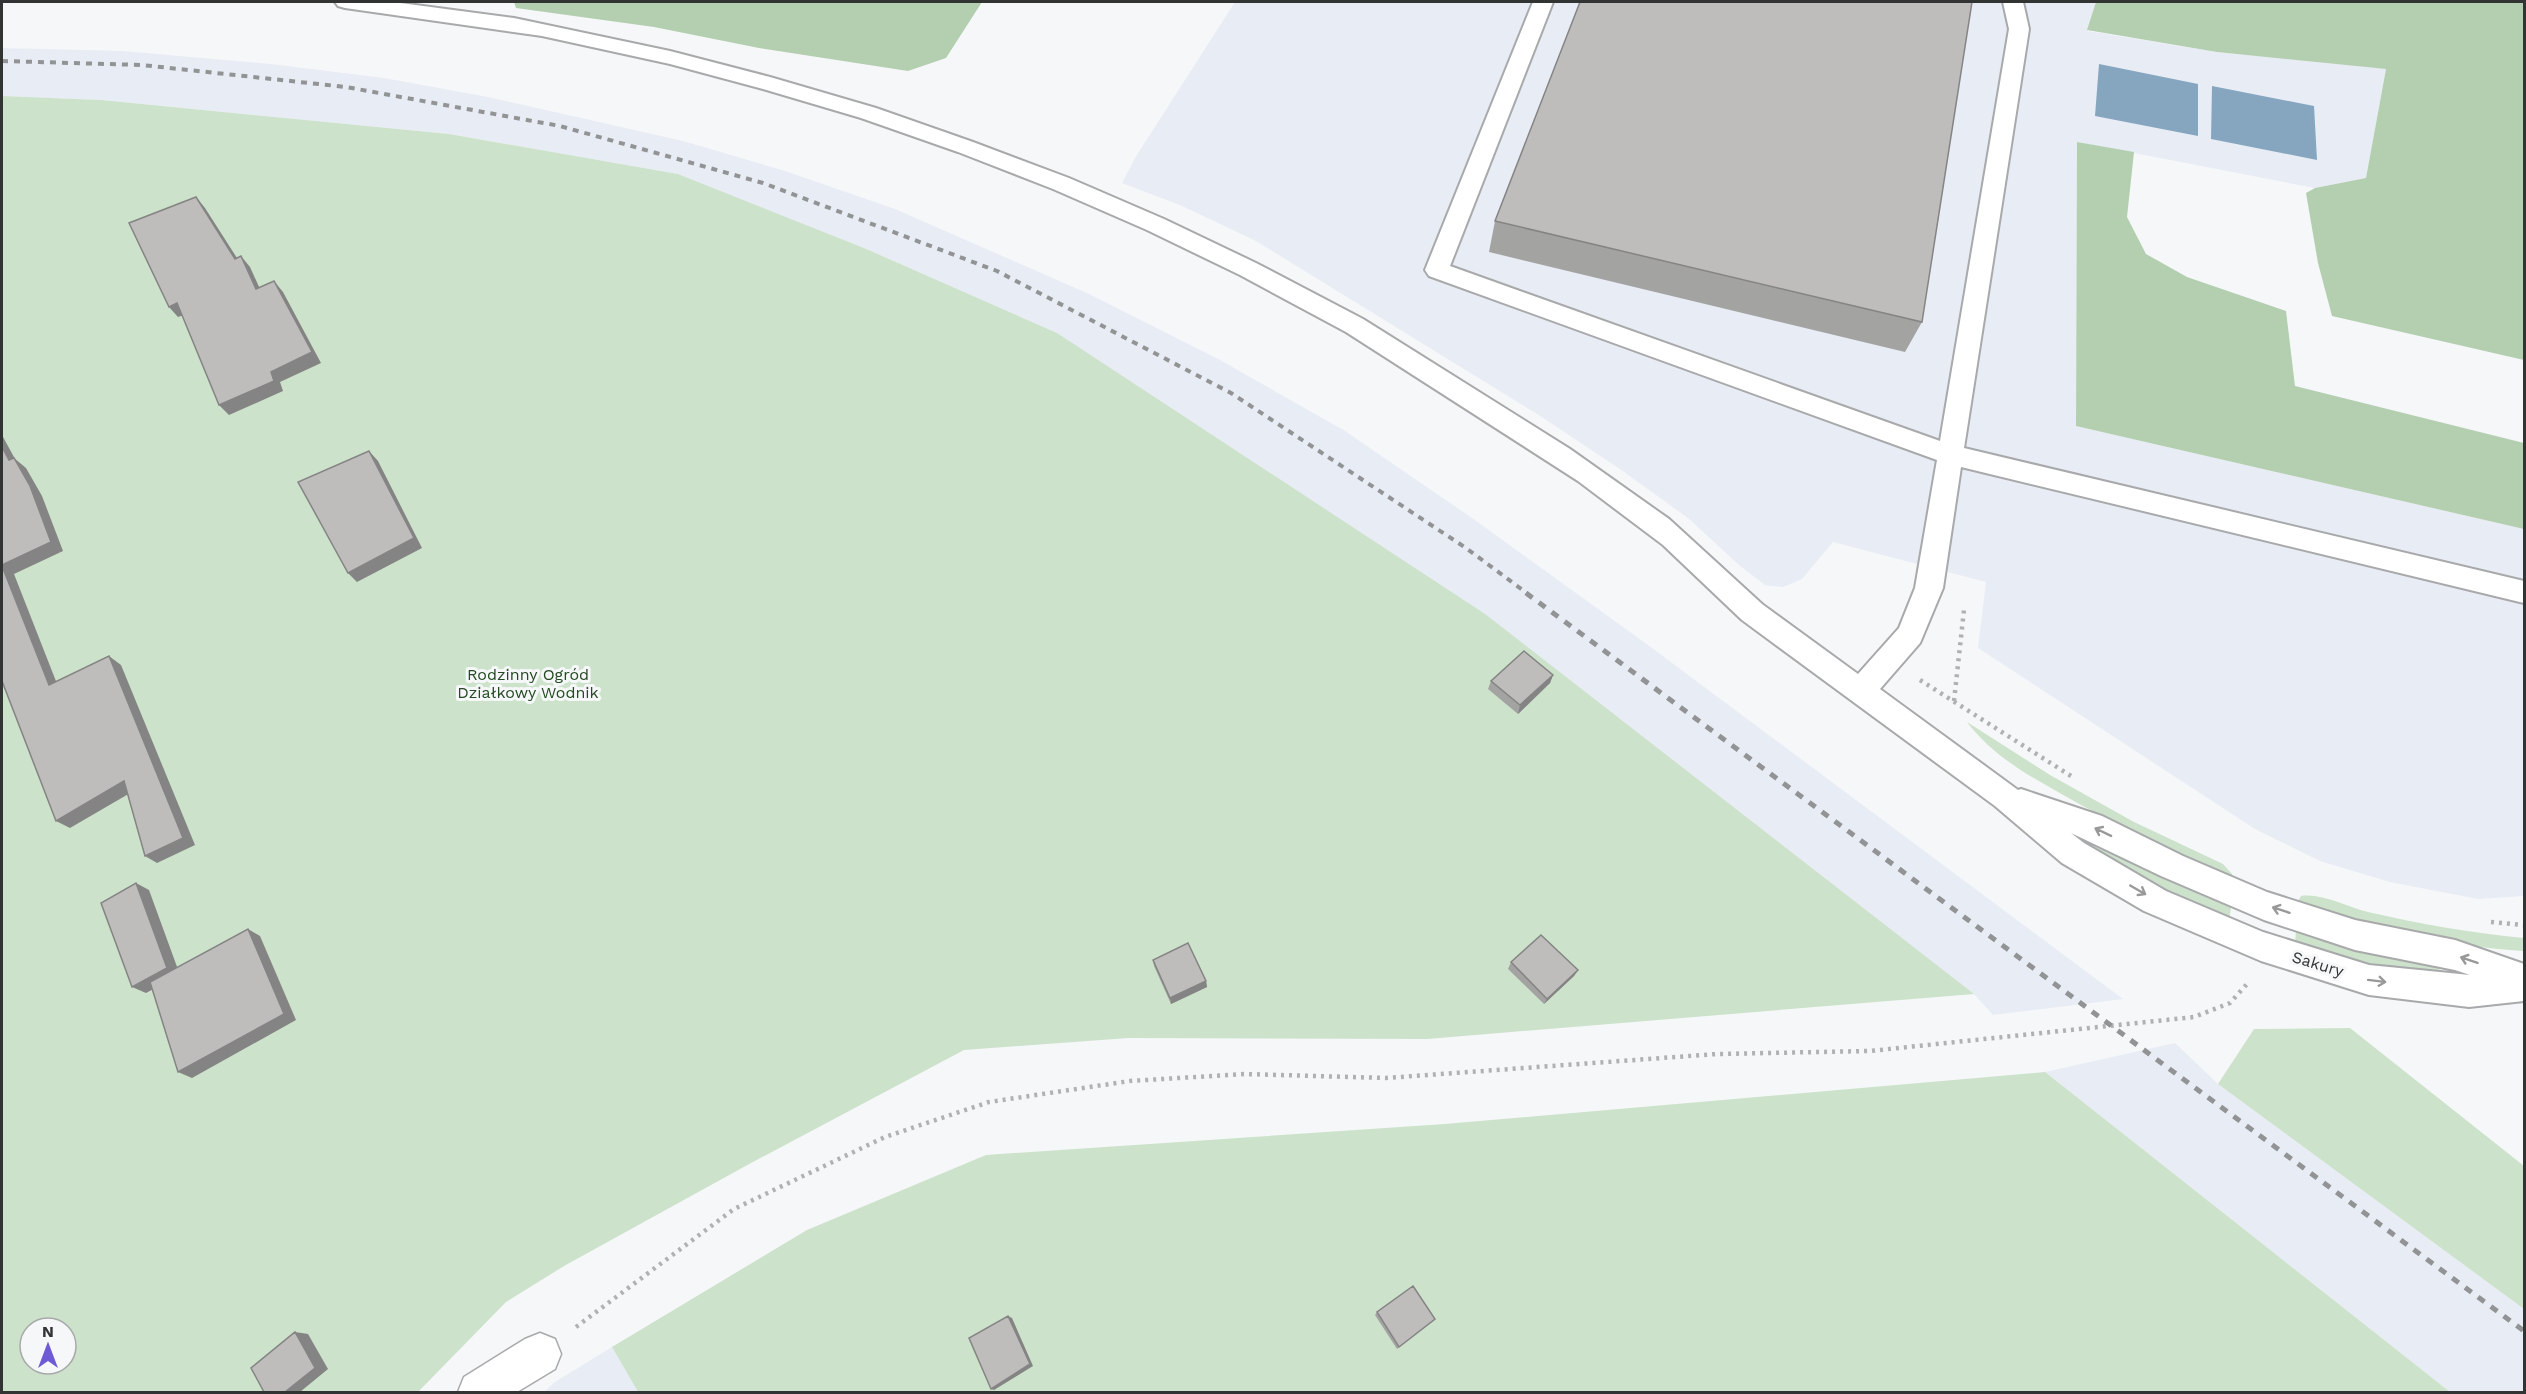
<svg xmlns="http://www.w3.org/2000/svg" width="2526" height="1394" viewBox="0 0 2526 1394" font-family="'Work Sans',sans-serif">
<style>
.built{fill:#e8ecf5}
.green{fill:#cce2ca;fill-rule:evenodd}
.forest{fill:#b3cfb0}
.water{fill:#86a6c0}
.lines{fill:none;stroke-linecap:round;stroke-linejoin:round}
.lane-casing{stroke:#a8a9ab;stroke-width:4}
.street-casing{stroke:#a8a9ab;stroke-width:3}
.path{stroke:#b0b1b2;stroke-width:4.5;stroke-dasharray:3 5;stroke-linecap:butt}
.lane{fill:#fff;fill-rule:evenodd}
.street{fill:#fff;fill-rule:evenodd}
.rail-far1{stroke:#929394;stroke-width:4;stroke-dasharray:6 6;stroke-linecap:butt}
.rail{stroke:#929394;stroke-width:5;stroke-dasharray:8 8;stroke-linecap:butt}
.wall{fill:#a3a3a2}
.shaded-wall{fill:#858484}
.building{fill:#bebdbc;stroke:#858484;stroke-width:1.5}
.oneway{stroke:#989999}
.labels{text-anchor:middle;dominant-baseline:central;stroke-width:6;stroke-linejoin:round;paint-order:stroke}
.park-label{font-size:16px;fill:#234a20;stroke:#f6f7f9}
.street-label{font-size:16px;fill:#323333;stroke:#f6f7f9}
</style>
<rect width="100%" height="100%" fill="#f6f7f9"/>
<path class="built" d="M1235 2H2096L2088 31 2217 52 2386 69 2366 178 2315 188 2077 142 2076 426 2524 529V896L2478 899 2390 882 2320 861 2255 829 1978 648 1986 582 1833 542 1802 579 1783 587 1765 585 1739 565 1688 518 1620 469 1542 417 1256 241 1180 205 1122 183 1135 158Z
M2 48 123 51 271 64 384 78 488 97 683 141 782 170 895 209 1089 294 1220 360 1345 431 1472 518 1652 648 2123 999 1993 1015 1974 994 1057 333 864 248 678 174 449 134 101 100 2 96Z
M2175 1043 2218 1084 2524 1309V1392H2450L2045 1072Z
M612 1347 638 1392H544L555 1382Z"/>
<path class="green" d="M2 96 101 100 449 134 678 174 864 248 1057 333 1485 614 1974 994 1427 1039 1128 1038 964 1050 751 1163 564 1266 506 1302 418 1392H2ZM30 1328H66V1364H30Z
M1967 722 2050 775 2134 822 2223 864 2232 874 2233 880C2176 854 2120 827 2065 796 2029 776 1993 756 1967 722Z
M2094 842 2231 907 2229 922 2150 884 2092 848 2091 843Z
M2301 896C2322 893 2347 907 2368 912 2420 924 2472 933 2524 938V951C2448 947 2371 925 2297 903Z
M2296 930 2382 956 2436 967 2441 971 2442 974C2391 971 2343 960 2295 945Z
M2350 1028 2524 1166V1309L2218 1084 2254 1029Z
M2045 1072 2450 1392H638L612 1347 807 1230 986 1155 1445 1124Z"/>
<path class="forest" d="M514 2H982L946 58 908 71 759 48 654 27 516 8Z
M2096 2H2524V360L2332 316 2318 263 2306 193 2315 188 2366 178 2386 69 2217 52 2087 30Z
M2077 142 2134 152 2127 217 2146 254 2187 277 2286 311 2295 386 2524 443V529L2076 426Z"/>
<path class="water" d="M2099 64 2198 84V136L2095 116Z
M2212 86 2314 106 2317 160 2211 139Z"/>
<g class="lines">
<g class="lane-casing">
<path id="lane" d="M335 2H393L514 18 670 51 770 77 876 108 973 142 1069 178 1164 219 1256 263 1363 319 1570 449 1669 519 1762 604 1858 674 1899 628 1915 588 1937 460 1429 276 1425 270 1533 2H1553L1450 266 1940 441 2009 29 2003 2H2023L2029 29 1964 448 2524 581V603L1961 467 1943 588 1920 643 1880 689 2018 790 2021 789 2102 816 2183 856 2267 892 2355 920 2455 940 2524 964V1001L2469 1007 2369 995 2261 961 2144 911 2062 863 1995 806 1742 620 1663 545 1578 481 1346 332 1240 275 1147 230 1053 189 958 152 861 118 763 89 670 64 542 36 345 8 338 6ZM2071 833 2161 876 2264 920 2355 950 2455 970 2470 975 2369 965 2263 932 2166 891 2084 843Z"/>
</g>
<g class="street-casing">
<path id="street" d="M540 1333 555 1339 561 1354 555 1369 517 1392H458L464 1377 525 1339Z"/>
</g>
<path class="path" d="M1920 680 2071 776
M1954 701 1964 610
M2491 922 2524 925
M576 1327 734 1209 885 1137 989 1102 1130 1081 1244 1074 1386 1078 1717 1054 1870 1051 2194 1017 2230 1003 2247 984"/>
<use href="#lane" class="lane"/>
<use href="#street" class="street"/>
<path class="rail-far1" d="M2 61 142 65 346 87 560 126 763 183 997 271 1231 393 1466 548 1528 594"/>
<path class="rail" d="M1526 593 2524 1331"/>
</g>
<path class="wall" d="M1495 221 1922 322 1905 352 1489 252Z
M1553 675 1550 683 1518 714 1488 689 1491 681Z
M1153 960 1206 981 1207 987 1171 1004 1154 966Z
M1511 962 1578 970 1574 976 1544 1004 1508 969Z
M1377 1312 1435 1319 1397 1349 1375 1315Z"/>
<path class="shaded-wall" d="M196 197 205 208 244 269 235 259Z
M241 256 250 267 265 300 256 289Z
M274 281 283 292 321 363 280 382 283 391 229 415 219 405 271 372Z
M177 303 187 314 178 317 169 307Z
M2 435 21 470 9 460 2 447Z
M369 451 378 461 422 548 357 582 348 573Z
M14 458 26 468 42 496 63 551 14 574 61 694 49 685 2 566Z
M109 656 121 665 195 845 157 863 145 856Z
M1553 675 1550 683 1518 714 1520 705Z
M124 781 137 789 70 828 56 821Z
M136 883 149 890 180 975 146 993 132 987Z
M248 929 260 936 296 1020 192 1078 178 1072Z
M1578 970 1574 976 1544 1004 1547 999Z
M1206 981 1207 987 1171 1004 1170 998Z
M1008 1316 1012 1318 1033 1366 994 1390 991 1389Z
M295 1332 308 1334 328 1369 300 1392H285Z"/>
<path class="building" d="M1580 2H1972L1922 322 1495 221Z
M196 197 235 259 241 256 256 289 274 281 312 352 271 372 274 381 219 405 177 303 169 307 129 223Z
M2 447 9 460 14 458 30 486 51 542 2 565Z
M369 451 414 538 348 573 298 482Z
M2 566 49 685 109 656 183 838 145 856 124 781 56 821 2 681Z
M1524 651 1553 675 1520 705 1491 681Z
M136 883 167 968 132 987 101 903Z
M248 929 284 1014 178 1072 150 982Z
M1541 935 1578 970 1547 999 1511 962Z
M1188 943 1206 981 1170 998 1153 960Z
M1413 1286 1435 1319 1399 1347 1377 1312Z
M1008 1316 1030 1364 991 1389 969 1338Z
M295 1332 315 1368 285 1392H264L251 1368Z"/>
<defs><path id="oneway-shaft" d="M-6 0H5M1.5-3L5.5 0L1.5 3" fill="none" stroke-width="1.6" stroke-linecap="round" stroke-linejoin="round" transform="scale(1.5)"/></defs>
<g class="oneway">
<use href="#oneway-shaft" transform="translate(2103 832) rotate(-154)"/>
<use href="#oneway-shaft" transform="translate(2138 890) rotate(30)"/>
<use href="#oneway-shaft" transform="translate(2281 910) rotate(-162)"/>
<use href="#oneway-shaft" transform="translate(2469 960) rotate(-161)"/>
<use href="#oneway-shaft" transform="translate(2377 981) rotate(7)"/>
</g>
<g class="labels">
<g class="park-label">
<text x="528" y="674">Rodzinny Ogród<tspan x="528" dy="18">Działkowy Wodnik</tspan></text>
</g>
<g class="street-label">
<text transform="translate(2318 964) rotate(17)">Sakury</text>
</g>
</g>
<rect width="2526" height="1394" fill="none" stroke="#323333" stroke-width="6"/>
<g transform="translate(48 1346)"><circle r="28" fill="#f6f7f9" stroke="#a8a9aa" stroke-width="1.5"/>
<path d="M0-4.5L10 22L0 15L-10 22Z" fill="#6e5ad4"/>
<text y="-9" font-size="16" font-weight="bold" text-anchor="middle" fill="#323333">N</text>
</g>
</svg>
